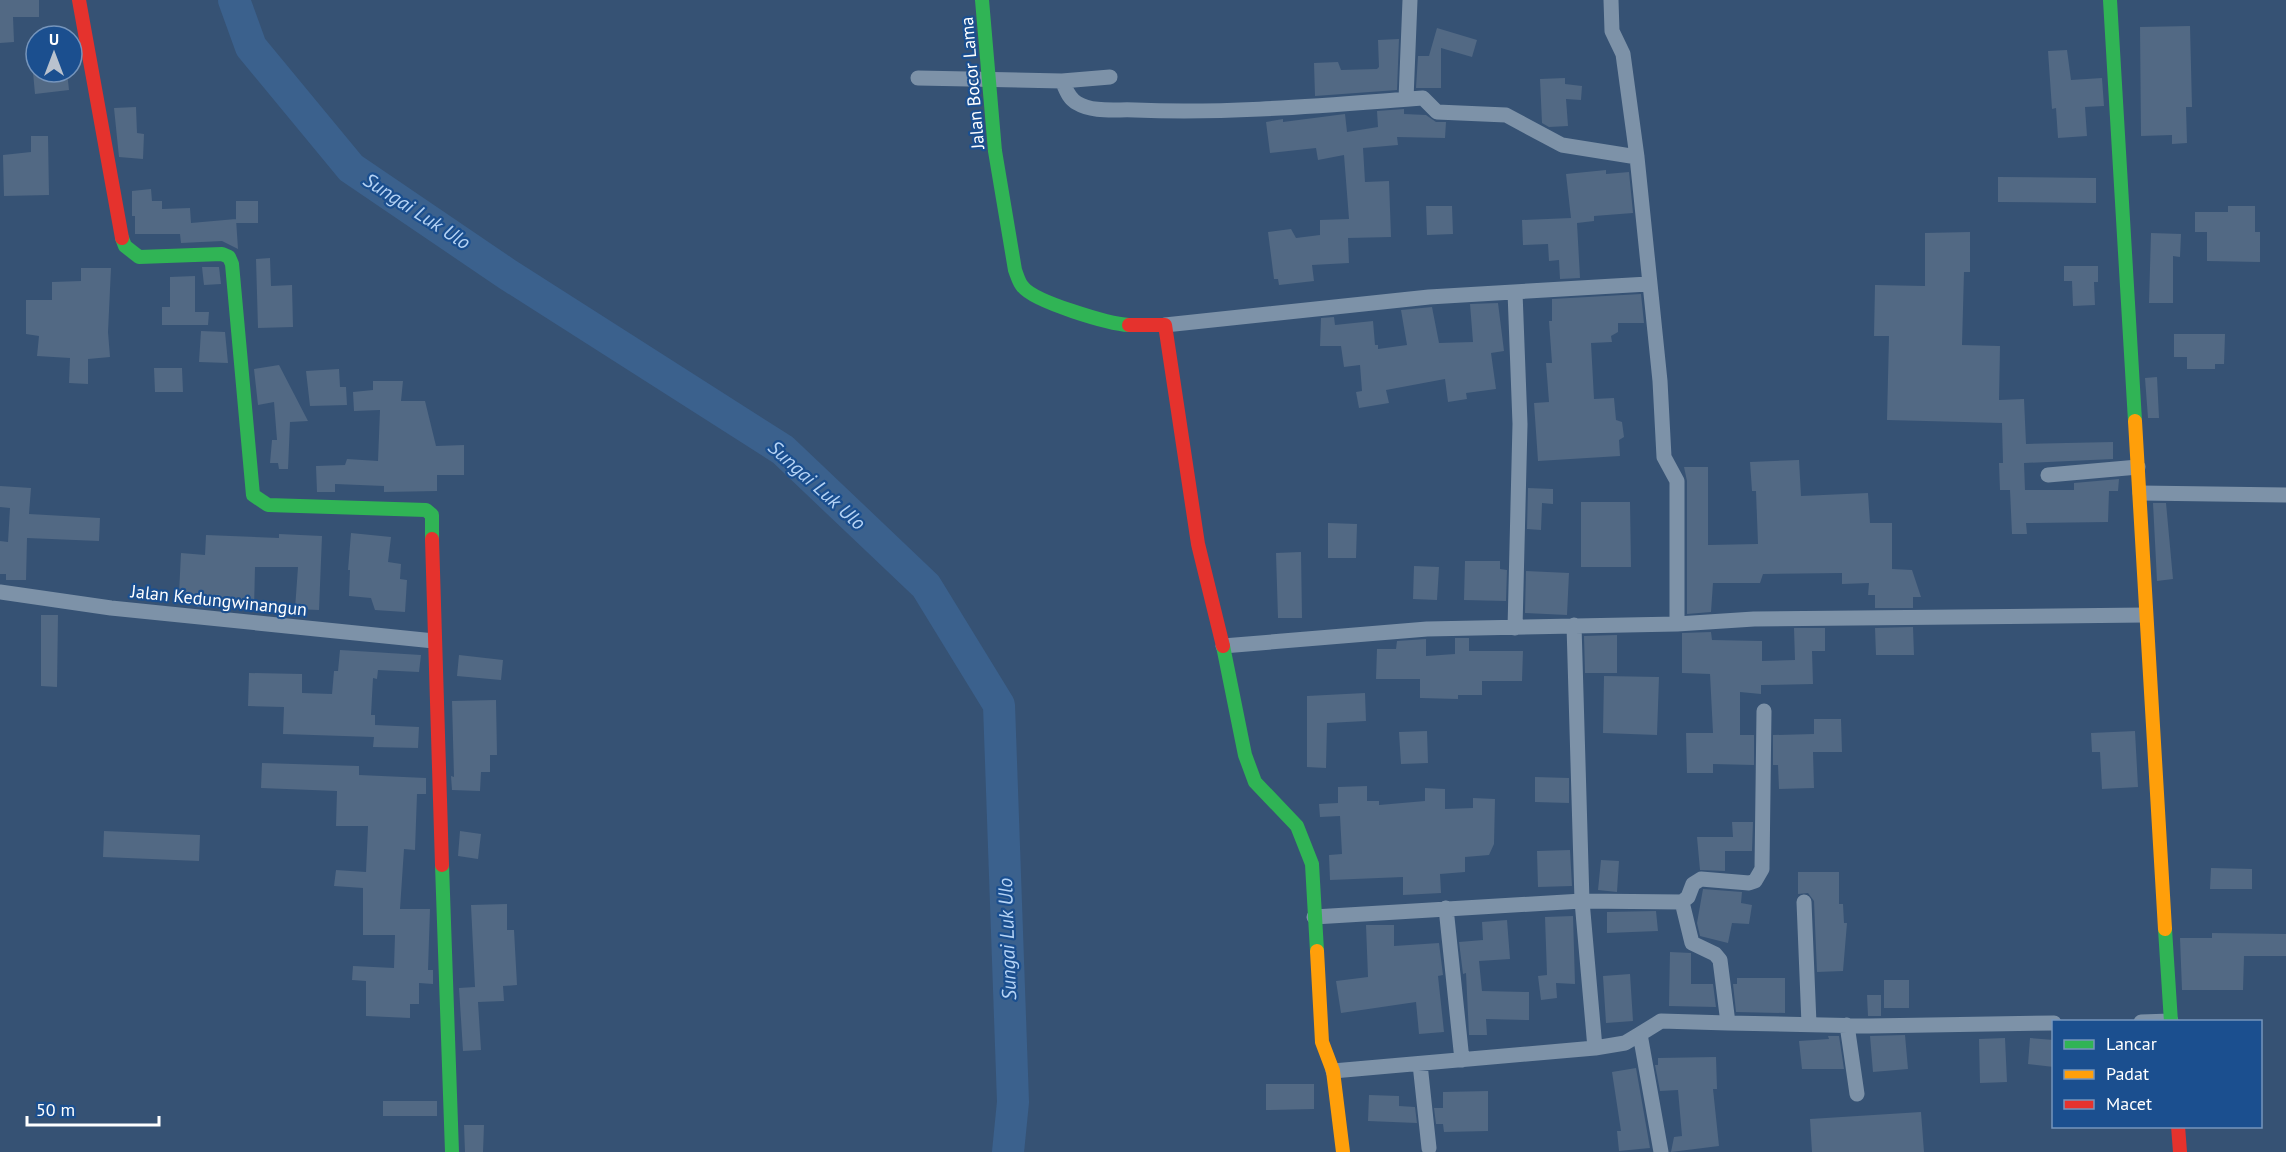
<svg xmlns="http://www.w3.org/2000/svg" width="2286" height="1152" viewBox="0 0 2286 1152" font-family="'PT Sans',sans-serif">
<style>
.lines{fill:none;stroke-linecap:round;stroke-linejoin:round}
.river{stroke:#3b618d;stroke-width:32}
.building{fill:#526984}
.street{stroke:#7d92a8;stroke-width:15}
.fast{stroke:#30b455;stroke-width:14}
.slow{stroke:#ff9f0a;stroke-width:14}
.jam{stroke:#e5322d;stroke-width:14}
.labels{text-anchor:middle;dominant-baseline:central;stroke-width:4.5;stroke-linejoin:round;paint-order:stroke}
.street-label{font-size:18px;fill:#fff;stroke:#1b4f8f}
.water-label{font-size:20px;font-style:italic;fill:#b5d3f5;stroke:#1b4f8f}
</style>
<rect width="100%" height="100%" fill="#365274"/>
<g class="lines">
<path class="river" d="M234 0 251 47 351 168 507 274 783 450 926 586 999 705 1013 1102 1008 1152"/>
</g>
<path class="building" d="M0 0H39V17H13L14 42 0 43Z
M2190 26 2192 107H2186L2187 143 2172 144V135L2141 136 2140 27Z
M1437 28 1477 40 1472 57 1441 48V88H1416L1418 56H1429Z
M1399 39 1397 90 1315 96 1314 63 1338 62 1341 70 1377 69 1379 67 1378 40Z
M2067 50 2071 80 2102 78 2104 106 2085 107 2087 136 2058 138 2056 108 2052 109 2048 51Z
M33 72H67L69 90 35 94Z
M1565 78V84L1582 86 1581 100 1566 99 1568 126 1549 127 1542 123 1540 79Z
M136 107 137 133 144 134 143 159 119 157 114 108Z
M1404 109V114L1426 115 1436 122H1446L1445 138 1397 137 1398 145 1363 148 1365 182 1389 181 1391 237 1348 238 1349 263 1312 265 1314 281 1279 285 1278 279H1274L1268 232 1291 229 1296 238 1320 235V220L1349 219 1344 155 1318 160 1316 148 1270 153 1266 122 1283 119V122L1345 114 1347 132 1378 127 1377 111Z
M31 136H48L49 195 4 196 3 155 31 152Z
M1606 170V174L1629 172 1633 213 1594 216V221L1577 223 1580 278 1560 279 1559 260 1549 261 1548 244 1523 245 1522 220 1571 218 1566 174Z
M1998 177 2096 178V203L1998 202Z
M151 189 152 201H162V209L190 208 191 223 236 219 238 249 222 241 181 243 180 234H135V216H132V191Z
M236 201H258V223H236Z
M1426 206H1452L1453 234 1427 235Z
M2228 206H2255V232H2260V262L2207 261V232H2195V212H2228Z
M1970 232V272H1964L1962 345 2000 346 1999 400 2024 399 2026 444 2113 442V459L2024 463 2025 490H2074V483L2119 479 2118 491H2109L2108 522 2026 523 2027 534H2012L2010 490H2000L1999 463H2003L2002 423 1887 420 1889 336H1874L1875 285 1925 286V233Z
M2151 233 2181 234 2180 257 2173 256V303H2149Z
M270 258 271 286 292 285 293 327 258 328 256 259Z
M2064 266H2098V282H2094L2095 305 2073 306 2072 281H2064Z
M202 267H219L221 284 204 285Z
M81 268H111L108 332 110 357 88 359V384L69 383 70 358 37 356 39 336 26 334V300H52V282L81 281Z
M195 276V312H209L208 325H162V307H170V277Z
M1641 294 1644 323H1618V332L1611 336 1612 342 1591 343 1594 399 1614 398 1616 420 1622 422 1624 437 1619 440 1620 456 1538 461 1534 403 1549 402 1546 363H1552L1549 321H1552V299Z
M1498 303 1504 351 1491 353 1496 389 1466 393 1467 399 1448 402 1445 379 1386 390 1389 403 1359 408 1356 392 1362 391 1360 365 1344 367 1341 346H1320L1321 318 1334 317 1335 325 1373 321 1375 345H1378V349L1407 345 1401 310 1432 307 1439 343 1473 342 1470 304Z
M201 331 225 332 228 363 199 362Z
M2174 334H2225L2224 364H2215V369H2187V357H2174Z
M279 365 308 421 290 422 288 469H279L278 463H270L272 440H277L274 402 258 405 254 369Z
M154 368H182L183 392H155Z
M339 369 340 387H346L347 405 310 406 306 371Z
M2157 377 2159 418H2148L2145 378Z
M373 381H403L401 401H425L436 446 464 445V475H437V491L384 492V486L335 484V492H317L316 466 345 465 347 459 378 461 380 410 354 411 353 392 373 390Z
M1799 460 1801 496 1868 493 1870 523H1892V569L1912 570 1921 597H1913V608H1875V595H1868L1869 583 1842 584V573L1763 574 1760 583H1713L1711 612 1687 614V481L1684 467H1708V545L1758 544 1756 491H1752L1750 462Z
M0 486 31 488 29 514 100 518 99 541 27 538 26 580H6V574H0V541L8 542 10 508 0 507Z
M1528 488 1553 489V504L1542 503 1541 530 1527 529Z
M1581 502H1630L1631 567H1581Z
M2153 503H2166L2173 579 2157 581Z
M1328 523 1357 524 1356 558H1328Z
M351 533 391 537 388 562 401 564 400 579 407 580 405 612 375 610 371 598 349 596 350 570H348Z
M279 534 322 536 319 610 295 609 298 567H255L254 609 197 607V596L179 594 181 553 205 555 206 535 279 538Z
M1301 552 1302 618H1278L1276 553Z
M1465 561H1500V569L1507 570 1506 601 1464 600Z
M1414 566 1439 567 1437 600 1413 599Z
M1526 571 1569 573 1567 615 1525 613Z
M41 615H58L57 687 41 686Z
M1913 627 1914 655H1876L1875 628Z
M1794 628H1825V651H1812L1813 684 1761 685V694L1740 692V735H1754V765L1713 764V773H1687L1686 733H1713L1710 674 1682 673V633L1711 632 1712 640 1762 641V661L1795 660Z
M1617 635V673H1585L1584 636Z
M1455 638H1469V651H1523L1522 681H1482V695H1458V699L1420 698V679H1376L1377 649H1396L1397 641 1426 639V656L1455 654Z
M340 650 421 655 419 672 378 670 377 679 373 678 371 715H375V725L419 727 418 748 373 747 374 737 283 734 284 707 248 706 249 673 302 674V693L332 694 334 671H338Z
M459 655 503 660 501 680 457 676Z
M1604 676 1659 677 1657 735 1603 733Z
M1365 693 1366 721 1327 723 1326 768 1307 767V696Z
M496 700 497 755H490V772H481L480 791 452 790 451 776 454 777 452 701Z
M1814 719H1841L1842 752H1813L1814 788 1779 789 1778 765H1773V735L1814 734Z
M1427 731 1428 763 1401 764 1399 732Z
M2135 731 2138 787 2102 789 2100 752H2092L2091 733Z
M262 763 359 766V775L426 778V794H417L415 850 404 849 400 909H430L428 970H433V984L419 983V1004H410V1018L366 1016V981L352 980 353 966 394 968 395 935H363V888L334 886 336 870 366 872 368 826H336L337 791 261 788Z
M1535 777 1569 778V803L1535 802Z
M1367 786V801H1379V805L1425 801V788L1445 789V809L1473 808V798L1495 799 1494 844 1489 855 1465 857V872L1440 874 1441 893 1403 895V877L1330 880 1329 855 1342 854 1340 816 1320 817 1319 804 1338 803V787Z
M1732 822H1753L1752 851H1725V871L1700 870 1697 837H1733Z
M104 831 200 835 199 861 103 857Z
M460 831 481 834 478 859 458 856Z
M1570 850 1572 886 1538 887 1537 851Z
M1601 860 1619 861 1617 892 1598 890Z
M2211 868 2252 869V889H2210Z
M1798 872H1839V904H1843L1844 923H1847L1843 971 1817 972 1814 901 1808 893 1798 894Z
M1703 889 1742 892 1741 903 1752 905 1749 924 1732 923 1728 943 1700 936 1697 923Z
M507 904V930H514L517 985 503 986 504 1001 478 1002 481 1050 463 1051 459 988 475 987 471 905Z
M1656 911 1658 931 1607 933V912Z
M1573 916 1575 984 1556 983 1557 998 1541 1000 1538 976 1547 975 1545 917Z
M1507 920 1510 959 1479 961 1482 991 1529 992V1020L1486 1019 1487 1035H1469L1466 973 1463 974 1459 942 1483 940 1482 922Z
M1366 925H1394V946L1439 943 1443 975 1438 976 1444 1032 1419 1034 1416 1002 1341 1013 1336 981 1368 977Z
M2212 933 2286 934V956H2244L2243 990H2182L2180 938H2212Z
M1670 952 1691 953V984H1713L1716 1007 1669 1006Z
M1630 974 1633 1021 1606 1023 1603 976Z
M1737 978H1785V1013L1736 1012 1733 984H1737Z
M1884 980H1909V1008H1884Z
M1867 995H1881V1016H1868Z
M1905 1035 1908 1069 1873 1072 1870 1036Z
M1828 1036H1839L1844 1069H1802L1799 1041 1829 1039Z
M2005 1038 2007 1082 1980 1083 1979 1039Z
M2030 1038 2054 1040V1067L2028 1064Z
M1716 1057 1717 1089H1713L1719 1146 1671 1152 1674 1137 1682 1136 1678 1090 1660 1091 1655 1065H1658V1058Z
M1636 1068 1650 1148 1619 1151 1617 1131H1621L1612 1072Z
M1266 1084H1314V1109L1266 1110Z
M1488 1091V1131L1444 1132 1443 1124H1436L1434 1108H1443V1092Z
M1369 1095 1399 1096V1106L1415 1107 1417 1123 1368 1121Z
M383 1101H437V1116H383Z
M1921 1112 1924 1152H1812L1810 1119Z
M464 1125H484L483 1152H465Z"/>
<g class="lines">
<path class="street" d="M1611 0 1612 31 1623 54 1637 157 1660 381 1664 457 1677 481V624
M918 78 1062 81 1110 77
M1062 81C1066 89 1068 98 1077 103 1093 113 1117 109 1135 110 1232 114 1327 105 1423 98L1437 112 1506 115 1562 145 1637 157
M1406 99 1410 0
M1515 292 1520 424 1515 628
M1165 325 1429 297 1648 284
M2048 475 2138 467
M2140 493 2286 495
M0 592 111 608 434 641
M1574 625 1582 901 1595 1048
M1223 646 1427 629 1677 624 1754 619 2145 615
M1804 902 1809 1024
M1446 908 1462 1060
M1314 917 1582 901 1682 902 1688 897 1693 884 1701 879 1749 883 1755 881 1762 869 1764 711
M2141 1022 2171 1021
M1728 1023 1869 1026 2054 1023
M1847 1025 1857 1094
M1640 1034 1661 1021 1728 1023 1720 960 1715 954 1692 943 1682 902
M1420 1064 1429 1148
M1333 1071 1595 1048 1625 1043 1640 1034 1661 1152"/>
<path class="fast" d="M982 0 995 151 1015 270C1017 275 1019 283 1023 287 1035 302 1109 324 1129 325
M2110 0 2135 421
M122 238 125 246 139 257 222 254 229 257 232 264 253 495 268 505 426 510 432 515V539
M1223 646 1245 755 1255 782 1297 826 1312 864 1317 951
M442 865 452 1152
M2165 929 2171 1022"/>
<path class="slow" d="M2135 421 2165 929
M1317 951 1322 1042 1333 1071 1343 1152"/>
<path class="jam" d="M79 0 122 238
M1129 325H1165L1198 544 1223 646
M432 539 442 865
M2178 1126 2180 1152"/>
</g>
<g class="labels">
<g class="street-label">
<text transform="translate(972 83) rotate(-95)">Jalan Bocor Lama</text>
<text transform="translate(219 600) rotate(6)">Jalan Kedungwinangun</text>
</g>
<g class="water-label">
<text transform="translate(417 211) rotate(33)">Sungai Luk Ulo</text>
<text transform="translate(817 485) rotate(42)">Sungai Luk Ulo</text>
<text transform="translate(1007 939) rotate(-92)">Sungai Luk Ulo</text>
</g>
</g>
<rect x="2052" y="1020" width="210" height="108" fill="#1b4f8f" stroke="#7695bc" stroke-width="1.5"/>
<rect x="2064" y="1040" width="30" height="9" fill="#30b455" stroke="#7695bc" stroke-width="1.5"/>
<text x="2106" y="1050" font-size="18" fill="#ffffff">Lancar</text>
<rect x="2064" y="1070" width="30" height="9" fill="#ff9f0a" stroke="#7695bc" stroke-width="1.5"/>
<text x="2106" y="1080" font-size="18" fill="#ffffff">Padat</text>
<rect x="2064" y="1100" width="30" height="9" fill="#e5322d" stroke="#7695bc" stroke-width="1.5"/>
<text x="2106" y="1110" font-size="18" fill="#ffffff">Macet</text>
<g transform="translate(54 54)"><circle r="28" fill="#1b4f8f" stroke="#7695bc" stroke-width="1.5"/>
<path d="M0-4.5L10 22L0 15L-10 22Z" fill="#b9c2ce"/>
<text y="-9" font-size="16" font-weight="bold" text-anchor="middle" fill="#ffffff">U</text>
</g>
<path d="M27 1116v9h132v-9" fill="none" stroke="#ffffff" stroke-width="3"/>
<text x="36" y="1116" font-size="18" fill="#ffffff" stroke="#1b4f8f" stroke-width="4.5" paint-order="stroke">50 m</text>
</svg>
